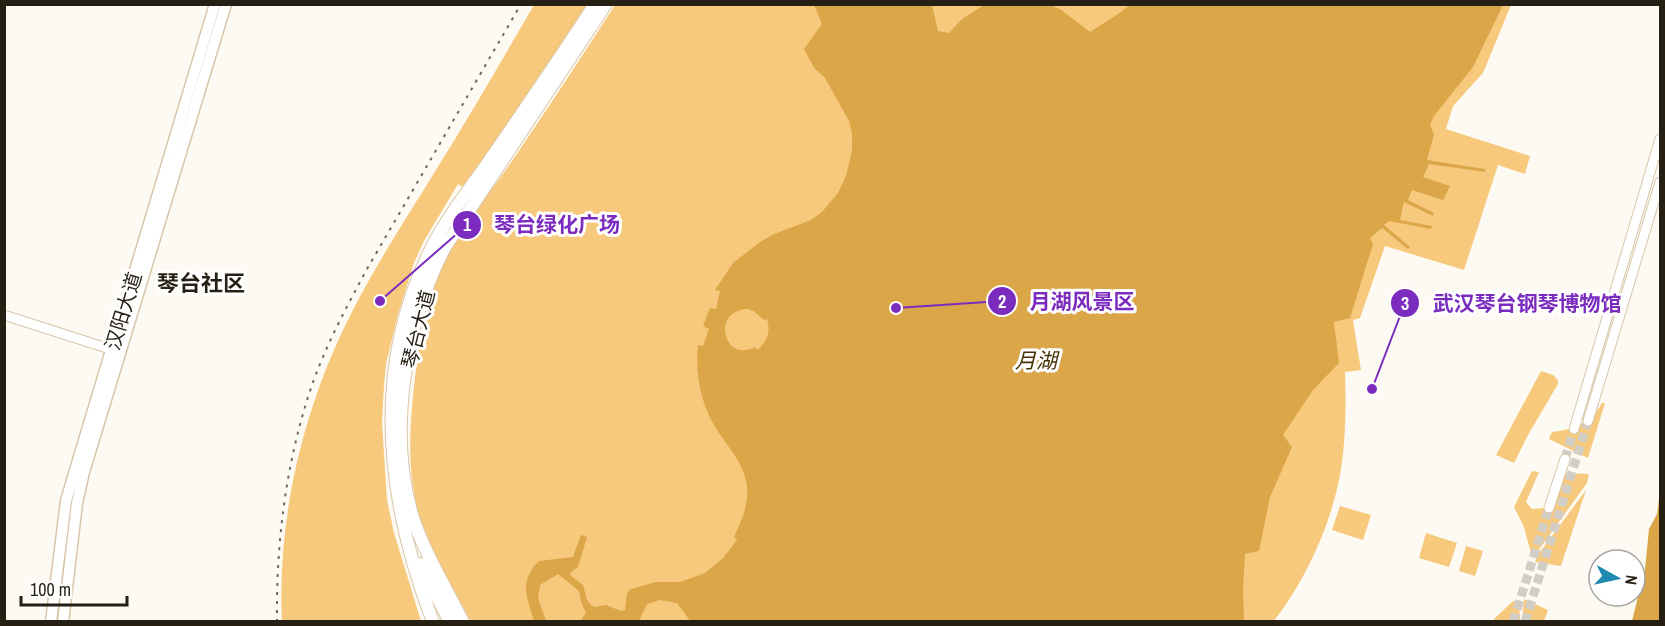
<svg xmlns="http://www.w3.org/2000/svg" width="1665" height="626" viewBox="0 0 1665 626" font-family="'Archivo Narrow','Noto Sans SC',sans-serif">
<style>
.green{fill:#f7c97d}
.water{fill:#daa648;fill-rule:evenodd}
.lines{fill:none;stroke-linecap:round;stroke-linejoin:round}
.secondary-tunnel{stroke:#d2cec6;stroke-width:9;stroke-dasharray:9 4.5;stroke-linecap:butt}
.secondary-casing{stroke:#d8c6a8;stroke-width:11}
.primary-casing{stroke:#d8c6a8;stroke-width:13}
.highway-casing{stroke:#d8c6a8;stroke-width:14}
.secondary{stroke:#fff;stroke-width:9}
.primary{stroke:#fff;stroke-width:10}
.highway{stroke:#fff;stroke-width:12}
.rail{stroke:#6f6960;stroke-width:2;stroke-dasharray:3 6;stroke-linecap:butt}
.labels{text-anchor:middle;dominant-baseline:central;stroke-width:6;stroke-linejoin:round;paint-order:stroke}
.street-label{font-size:20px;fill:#261f14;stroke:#fff}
.water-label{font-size:21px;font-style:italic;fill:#463107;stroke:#fff}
.quarter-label{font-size:22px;font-weight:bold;fill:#261f14;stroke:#fff}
.leader{fill:none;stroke:#7b2cbf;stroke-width:2}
.callout-dot{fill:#7b2cbf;stroke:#fff;stroke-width:2}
.mark-label{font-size:18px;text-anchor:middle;font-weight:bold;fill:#fff}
.callout-label{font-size:21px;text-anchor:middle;font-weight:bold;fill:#7b2cbf;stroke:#fff;stroke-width:6;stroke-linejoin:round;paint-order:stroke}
</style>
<rect width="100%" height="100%" fill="#fdfaf3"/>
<path class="green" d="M534 5H587L466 189 458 184 424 241 414 263 398 314 386 364 384 386 382 422 387 500 394 533 421 621 282 622C277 523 301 419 343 330 370 273 406 219 439 165 472 112 503 58 534 5Z
M615 5H1511L1483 73 1453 106 1446 129 1530 156 1525 174 1498 165 1464 270 1385 246 1360 318 1353 320 1361 370 1345 372C1346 404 1346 437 1341 469 1332 523 1307 578 1274 621L471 622C453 586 429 550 418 511 409 477 409 442 412 407 416 362 422 317 439 274 457 233 484 200 510 164 546 111 581 58 615 5Z
M1541 371 1553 375 1558 380V384L1528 435 1514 463 1496 455Z
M1602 403H1605L1588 458 1549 439 1552 432C1575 429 1590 424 1602 403Z
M1532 471 1539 472 1526 502 1532 509 1554 507 1565 473 1589 474 1587 483 1535 555 1531 553 1524 527 1514 507Z
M1586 490 1561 566 1535 562 1537 556Z
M1340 506 1371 515 1363 540 1332 530Z
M1426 533 1457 543 1449 567 1419 558Z
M1466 546 1483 551 1475 576 1459 571Z
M1524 599 1548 610 1544 621H1522Z
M1513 601 1519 603 1520 621H1492Z"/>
<path class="water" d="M984 5H1049L1060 9 1090 32 1118 14 1130 5H1503L1473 67 1434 116 1430 125 1434 135 1427 160 1485 169V172L1429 164 1423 177 1450 186 1443 200 1412 190 1408 200 1434 213 1433 216 1404 202 1400 220 1432 226 1431 229 1389 221 1384 225 1410 247 1408 249 1382 228 1370 238 1373 244 1350 318 1334 322 1339 363 1313 390 1283 435 1292 447 1270 497 1259 551 1245 554 1243 589 1244 621 691 622 677 603 660 600 647 604 639 621H580L586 613 581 602 579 591 558 574 540 585 538 598 546 621H534C527 597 518 582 539 561L573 557 581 535 587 537 578 567 571 572 570 575 583 585 587 600 591 605 595 607 606 605 621 611 625 610 627 593 631 589 656 582H680L705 573 723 558 737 540 734 537C739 525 746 512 747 498 750 467 728 449 714 425 700 401 695 371 698 345L703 346 709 329 703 326 710 308 716 309 720 291 715 290 733 263 760 242 774 234 811 220 822 212 838 193 846 176 852 151V133L849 121 825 78 814 68 804 49 822 24 814 5H932L938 31 949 33 962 19ZM748 309 755 312 764 320 767 319C771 332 767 341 758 350L755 347C724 364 710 310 748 309Z
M1660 491V621H1632L1645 569 1649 529 1657 514Z"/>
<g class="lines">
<path class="secondary-tunnel" d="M1565 459 1574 429
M1513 622 1549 508
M1525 622 1588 421"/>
<g class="secondary-casing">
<path id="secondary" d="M4 315 116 351
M1588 421 1660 182
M1574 429 1660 139
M1549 508 1565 459"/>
</g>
<g class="primary-casing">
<path id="primary" d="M51 622 66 501 73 477 215 4
M63 622 77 503 84 472 226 4"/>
</g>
<g class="highway-casing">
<path id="highway" d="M420 564 450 622
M433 622C387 502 371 374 428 255 443 223 465 195 485 167 522 113 559 60 595 4
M463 622C446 588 425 554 413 518 387 434 405 324 445 247L606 4"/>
</g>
<use href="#secondary" class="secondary"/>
<use href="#primary" class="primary"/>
<use href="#highway" class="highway"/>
<path class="rail" d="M277 622C276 542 286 461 312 385 326 345 347 306 367 269L521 4"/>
</g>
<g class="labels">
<g class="street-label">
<text transform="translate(123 311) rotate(-73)">汉阳大道</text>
<text transform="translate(418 329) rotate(-76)">琴台大道</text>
</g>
<g class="water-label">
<text x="1036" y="360">月湖</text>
</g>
<g class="quarter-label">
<text x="201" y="283">琴台社区</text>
</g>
</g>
<path class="leader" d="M380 301L467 225M896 308L1002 301M1372 389L1405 303"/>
<g class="callout-dot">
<circle cx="380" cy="301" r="6"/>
<circle cx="896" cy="308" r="6"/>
<circle cx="1372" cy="389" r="6"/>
<circle cx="467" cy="225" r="15"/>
<circle cx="1002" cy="301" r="15"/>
<circle cx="1405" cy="303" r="15"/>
</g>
<g class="mark-label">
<text x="467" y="231">1</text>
<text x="1002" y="308">2</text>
<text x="1405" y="310">3</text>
</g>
<g class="callout-label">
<text x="557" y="232">琴台绿化广场</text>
<text x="1082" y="309">月湖风景区</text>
<text x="1527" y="311">武汉琴台钢琴博物馆</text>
</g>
<rect width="1665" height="626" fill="none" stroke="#261f14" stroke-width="12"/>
<g transform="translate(1617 578) rotate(98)"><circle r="28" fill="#ffffff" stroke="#a8a5a1" stroke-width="1.5"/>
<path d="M0-4.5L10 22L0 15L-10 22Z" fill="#2089b1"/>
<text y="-9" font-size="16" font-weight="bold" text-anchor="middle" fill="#261f14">N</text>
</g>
<path d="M21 596v9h106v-9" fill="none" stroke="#261f14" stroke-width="3"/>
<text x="30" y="596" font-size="18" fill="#261f14" stroke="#ffffff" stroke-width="4.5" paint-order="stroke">100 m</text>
</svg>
